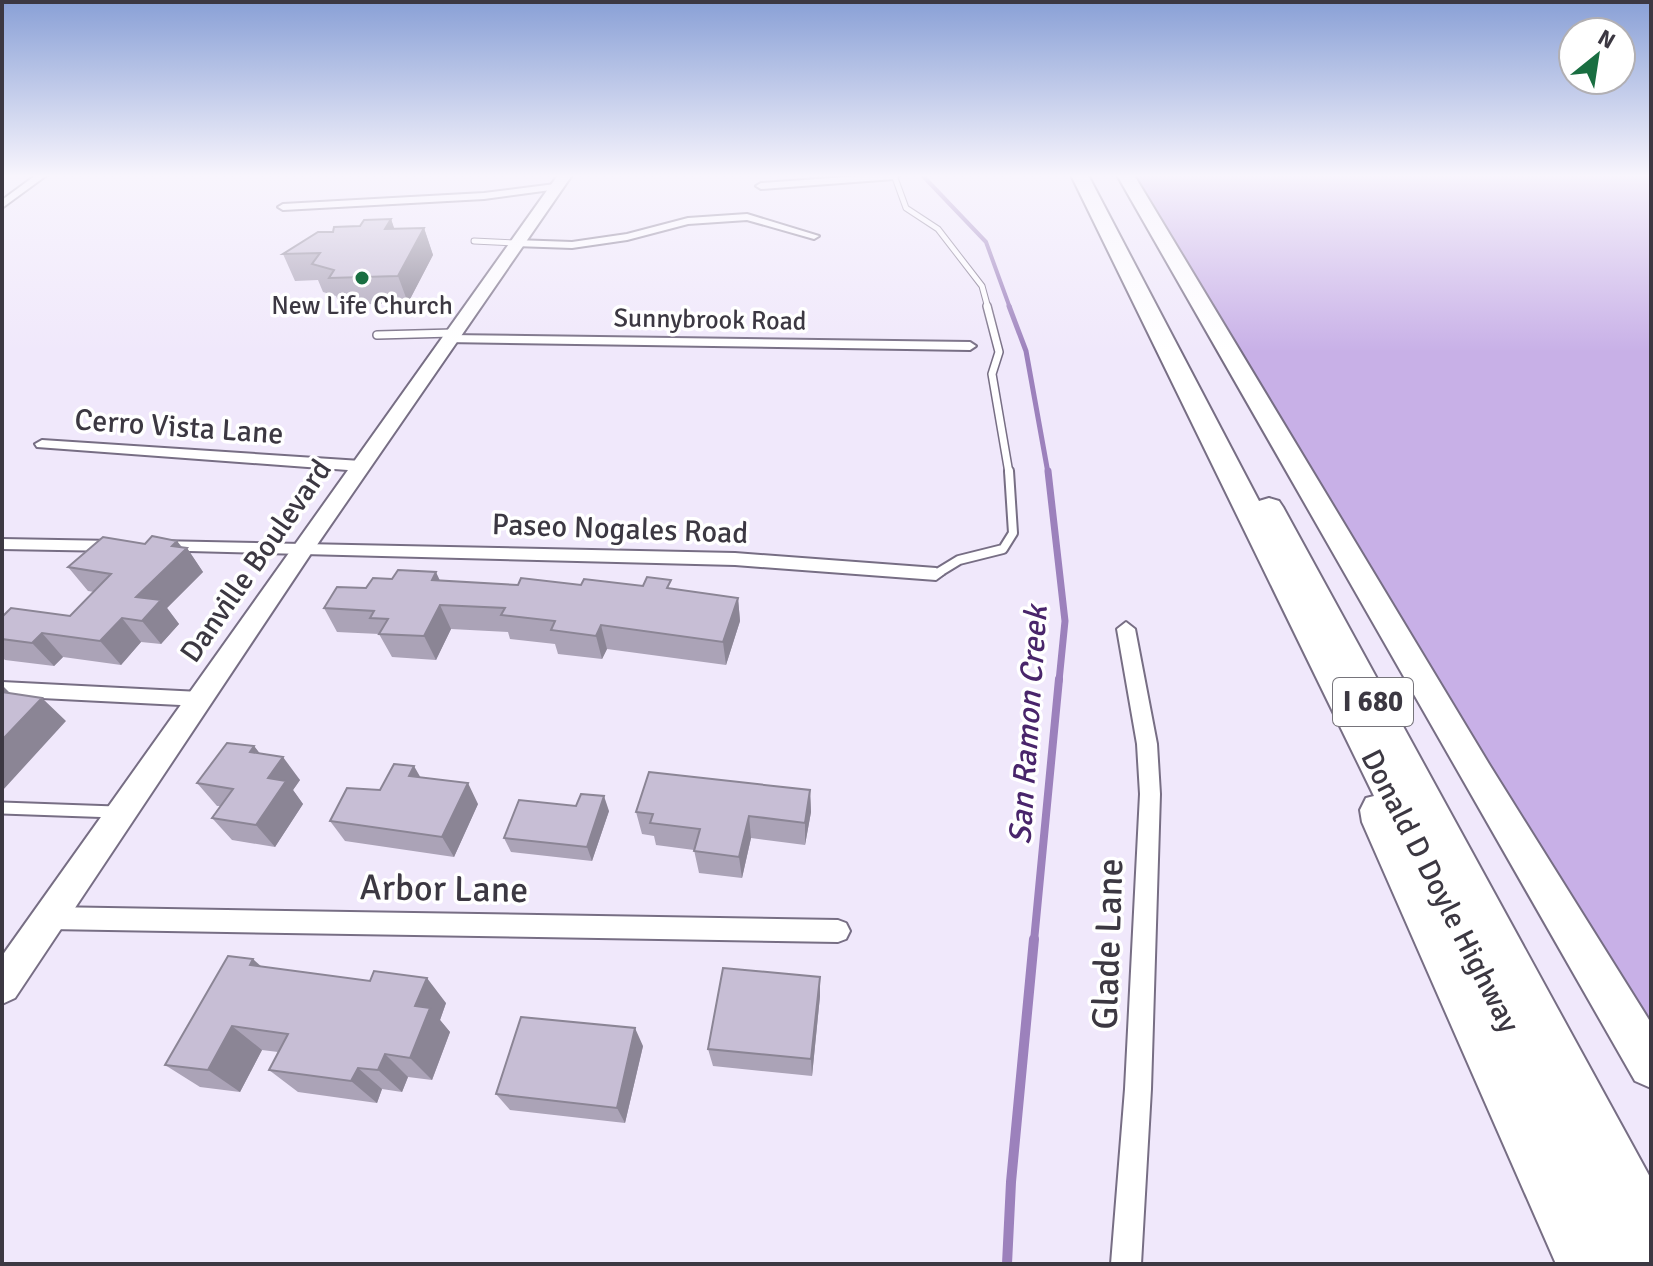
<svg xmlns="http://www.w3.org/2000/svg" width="1653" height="1266" viewBox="0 0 1653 1266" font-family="Signika,sans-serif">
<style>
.green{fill:#c8b0e7}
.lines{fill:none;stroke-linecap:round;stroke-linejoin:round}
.stream-far4{stroke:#9c81bc;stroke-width:4}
.stream-far3{stroke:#9c81bc;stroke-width:5}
.stream-far2{stroke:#9c81bc;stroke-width:7}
.stream-far1{stroke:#9c81bc;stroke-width:8}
.stream{stroke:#9c81bc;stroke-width:10}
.service-far3-casing{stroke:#776e84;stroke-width:7}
.service-far2-casing{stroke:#776e84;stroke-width:10}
.service-far1-casing{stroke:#776e84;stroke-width:12}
.service-casing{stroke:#776e84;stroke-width:15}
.minor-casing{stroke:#776e84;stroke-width:4}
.secondary-casing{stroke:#776e84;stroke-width:4}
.motorway-casing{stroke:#776e84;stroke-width:4}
.service-far3{stroke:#fff;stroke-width:5}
.service-far2{stroke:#fff;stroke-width:7}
.service-far1{stroke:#fff;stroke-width:8}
.service{stroke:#fff;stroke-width:11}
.minor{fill:#fff;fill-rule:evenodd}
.secondary{fill:#fff;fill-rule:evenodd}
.motorway{fill:#fff;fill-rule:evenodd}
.wall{fill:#aba3b7}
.shaded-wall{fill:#8b8595}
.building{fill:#c7bed5;stroke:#8b8595;stroke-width:2}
.poi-dot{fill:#196e41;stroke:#fff;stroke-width:3}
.labels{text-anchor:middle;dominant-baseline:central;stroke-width:7;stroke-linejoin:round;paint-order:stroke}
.far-poi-label{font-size:26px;fill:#3c3842;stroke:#fff}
.far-street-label{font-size:26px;fill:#3c3842;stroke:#fff}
.shield{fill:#fff;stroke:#76747b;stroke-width:2}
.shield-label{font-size:28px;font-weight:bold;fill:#3c3842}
.street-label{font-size:30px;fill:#3c3842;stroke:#fff}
.water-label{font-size:32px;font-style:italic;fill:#49256b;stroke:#fff}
.near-street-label{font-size:36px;fill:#3c3842;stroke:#fff}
</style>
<rect width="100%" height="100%" fill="#f0e8fb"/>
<path class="green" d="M1125 175H1651V1065L1476 775Z"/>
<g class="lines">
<path class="stream-far4" d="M922 175 986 242 1010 308"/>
<path class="stream-far3" d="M1009 306 1026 351 1048 473"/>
<path class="stream-far2" d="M1048 471 1065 621 1059 681"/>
<path class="stream-far1" d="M1034 941 1059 679"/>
<path class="stream" d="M1007 1264 1011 1182 1034 939"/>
<g class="service-far3-casing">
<path id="service-far3" d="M894 175 906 208 938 229 982 286 988 308
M474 241 515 243"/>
</g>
<g class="service-far2-casing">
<path id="service-far2" d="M987 306 999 352 992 374 1009 473
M377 335 453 333"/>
</g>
<g class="service-far1-casing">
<path id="service-far1" d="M936 574 959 560 1003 549 1013 533 1009 471"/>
</g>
<g class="service-casing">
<path id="service" d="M2 808 115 812"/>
</g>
<g class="minor-casing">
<path id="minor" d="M36 175H47L2 208V200Z
M873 175 899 176 894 179 761 189 756 186 761 183Z
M555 184 560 187 558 189 484 199 283 210 278 207 283 204 484 193Z
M747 214 819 236 814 239 747 220 688 224 627 240 572 248 515 246 510 243 515 240 572 242 627 234 688 218Z
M449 335 970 342 976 346 970 350 445 342 443 339Z
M42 440 361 461 368 466 361 471 37 447 35 444Z
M2 539 115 541 123 546 115 551 2 549Z
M157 541 735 553 936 568 944 574 936 580 735 565 151 550 149 546Z
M1126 622 1135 629 1157 744 1160 794 1151 1089 1141 1264H1111L1125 1089 1140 794 1137 744 1117 629Z
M2 682 200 692 207 694 210 699 207 704 200 706 2 696Z
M49 907 838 920 846 923 850 931 846 939 838 942 49 929 41 926 37 918 41 910Z"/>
</g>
<g class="secondary-casing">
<path id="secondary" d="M558 175H572L310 555 15 998 2 1004V956Z"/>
</g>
<g class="motorway-casing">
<path id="motorway" d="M1071 175H1088L1259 501 1269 498 1279 501 1283 507 1651 1179V1264H1556L1362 822 1360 810 1366 798 1374 796Z
M1117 175H1134L1489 764 1651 1023V1088L1635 1081Z"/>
</g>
<use href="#service-far3" class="service-far3"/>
<use href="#service-far2" class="service-far2"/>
<use href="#service-far1" class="service-far1"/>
<use href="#service" class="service"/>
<use href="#minor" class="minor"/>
<use href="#secondary" class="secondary"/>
<use href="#motorway" class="motorway"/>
</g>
<path class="wall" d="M391 219 394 229 424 228 433 255 408 303 340 305 336 296 323 292 318 280 295 281 283 254 333 232Z
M177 541 182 547 187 548 203 572 167 608 179 624 161 644 141 642 121 665 63 657 54 666 5 660 2 657V617L70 616 94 592 88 591 68 567 145 544Z
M440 581 518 585 672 589 738 598 740 621 726 665 607 649 602 659 558 654 555 644 510 639 508 632 451 629 436 660 392 657 379 634 337 632 324 608 366 588Z
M254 746 260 754 300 780 293 790 303 804 275 847 232 840 212 818 221 806H217L197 783Z
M420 777 478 804 454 857 345 841 330 821 380 790Z
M810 790 811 812 805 845 751 838 742 878 699 873 694 850 656 845 654 836 642 834 636 812Z
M576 806 609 811 592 861 511 852 504 838Z
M262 967 446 1003 440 1020 450 1032 432 1080 408 1077 402 1092 382 1089 377 1103 298 1092 269 1070 278 1052 262 1050 240 1092 200 1087 165 1065Z
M820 977V996L812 1076 713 1066 708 1049Z
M643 1046 625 1123 510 1110 496 1094Z"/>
<path class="shaded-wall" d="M391 219 400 245 385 229Z
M424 228 433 255 408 303 398 276Z
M177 541 184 551 187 548 203 572 167 608 179 624 161 644 142 621 136 597 172 546Z
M436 572 447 596 432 580Z
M738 598 740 621 726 665 723 642Z
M440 605 451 629 436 660 424 636Z
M122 618 141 642 121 665 100 641Z
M601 625 607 649 602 659 596 636Z
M42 633 63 657 54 666 32 643Z
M2 685 17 700 2 710Z
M42 698 66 721 3 790 2 740Z
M254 746 272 769 250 752Z
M283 757 300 780 293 790 303 804 275 847 256 825 268 778Z
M414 766 426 787 409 776Z
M468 783 478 804 454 857 442 837Z
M810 790 811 812 805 845V823Z
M604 796 609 811 592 861 587 847Z
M749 816 751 838 742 878 739 857Z
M253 959 281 984 250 965Z
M820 977V996L812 1076 811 1059Z
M427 978 446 1003 440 1020 450 1032 432 1080 410 1058 415 1006Z
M232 1026 262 1050 240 1092 208 1070Z
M635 1028 643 1046 625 1123 617 1108Z
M385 1054 408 1077 402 1092 378 1070Z
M358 1068 382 1089 377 1103 351 1081Z"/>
<path class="building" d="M391 219 385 229 424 228 398 276 329 278 334 270 312 264 320 253 283 254 318 232H333L334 227 360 226 364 220Z
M152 536 177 541 172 546 187 548 136 597 161 600 142 621 122 618 100 641 42 633 32 643 2 639V617L11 608 70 616 111 574 68 567 103 537 145 544Z
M398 570 436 572 432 580 518 585 521 578 581 585 584 579 643 586 647 577 671 580 667 588 738 598 723 642 601 625 596 636 551 630 555 621 501 615 505 608 440 605 424 636 379 634 388 619 370 618 374 611 324 608 337 587 366 588 373 578 392 579Z
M2 692 42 698 2 740Z
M227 743 254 746 250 752 283 757 268 778 286 781 256 825 212 818 233 789 197 783Z
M394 764 414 766 409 776 468 783 442 837 330 821 347 788 380 790Z
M649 772 810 790 805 823 749 816 739 857 694 851 700 829 650 823 653 814 636 812Z
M581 794 604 796 587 847 504 838 519 800 576 806Z
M228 956 253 959 250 965 370 981 374 971 427 978 415 1006 430 1008 410 1058 385 1054 378 1070 358 1068 351 1081 269 1070 288 1034 232 1026 208 1070 165 1065Z
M723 968 820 977 811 1059 708 1049Z
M521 1017 635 1028 617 1108 496 1094Z"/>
<linearGradient id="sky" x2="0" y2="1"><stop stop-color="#89a0d6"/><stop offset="0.5" stop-color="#f8f5fd"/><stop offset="1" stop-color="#f8f5fd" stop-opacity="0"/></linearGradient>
<rect width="1653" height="352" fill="url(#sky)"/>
<circle class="poi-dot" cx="362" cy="278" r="8"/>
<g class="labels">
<g class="far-poi-label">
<text x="362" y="306">New Life Church</text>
</g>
<g class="far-street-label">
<text transform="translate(710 320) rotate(1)">Sunnybrook Road</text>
</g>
<rect class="shield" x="1333" y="678" width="80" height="48" rx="6"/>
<g class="shield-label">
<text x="1373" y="702">I 680</text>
</g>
<g class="street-label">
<text transform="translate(179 427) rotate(4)">Cerro Vista Lane</text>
<text transform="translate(620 529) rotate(2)">Paseo Nogales Road</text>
<text transform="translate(256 561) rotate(-55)">Danville Boulevard</text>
<text transform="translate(1440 891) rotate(63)">Donald D Doyle Highway</text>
</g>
<g class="water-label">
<text transform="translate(1028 725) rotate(-86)">San Ramon Creek</text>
</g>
<g class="near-street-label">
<text transform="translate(444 889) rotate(1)">Arbor Lane</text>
<text transform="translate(1108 944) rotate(-88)">Glade Lane</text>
</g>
</g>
<rect width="1653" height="1266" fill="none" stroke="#3c3842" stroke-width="8"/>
<g transform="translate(1597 56) rotate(30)"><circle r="38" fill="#ffffff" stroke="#b1afb3" stroke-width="2"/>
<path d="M0-6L14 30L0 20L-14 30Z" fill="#196e41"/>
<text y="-12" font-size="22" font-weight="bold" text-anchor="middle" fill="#3c3842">N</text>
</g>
</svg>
